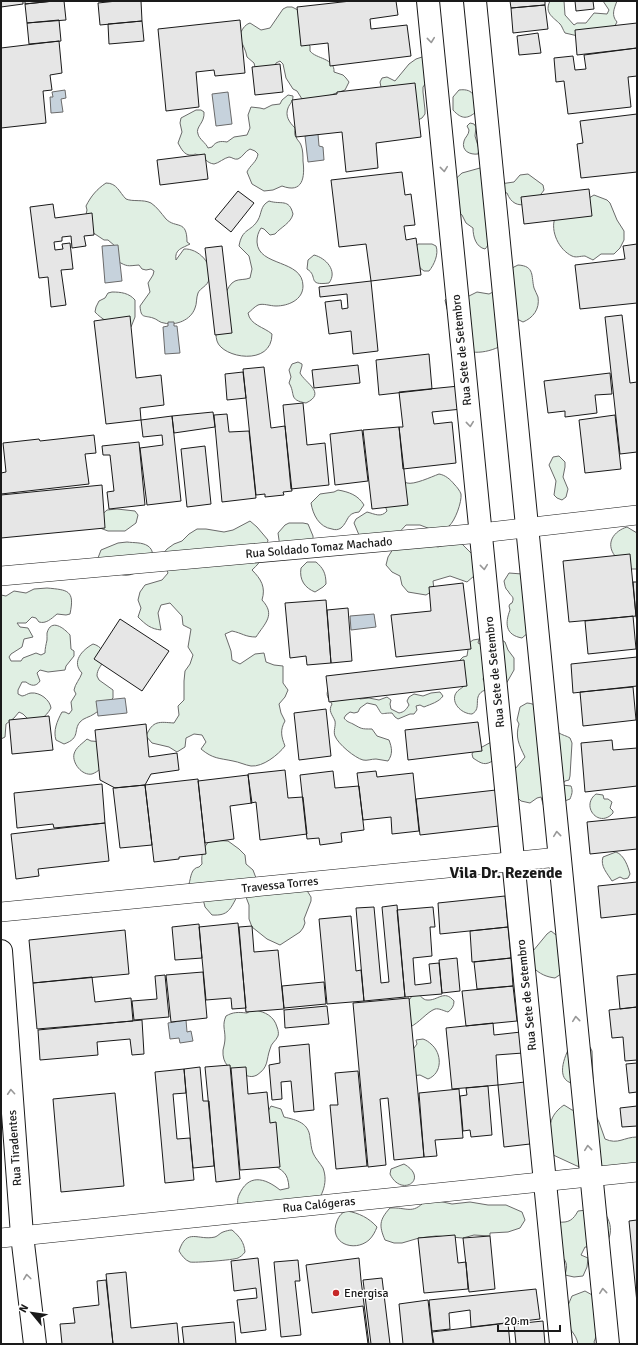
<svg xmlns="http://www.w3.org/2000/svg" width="638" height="1345" viewBox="0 0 638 1345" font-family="Signika,sans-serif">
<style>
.green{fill:#e0efe3;stroke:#6a6a6a}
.water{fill:#c6d2dc;stroke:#6a6a6a}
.building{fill:#e6e6e6;stroke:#1a1a1a}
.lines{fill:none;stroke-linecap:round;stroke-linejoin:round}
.minor-casing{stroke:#1a1a1a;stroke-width:20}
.secondary-casing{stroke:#1a1a1a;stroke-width:24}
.minor{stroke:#fff;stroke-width:19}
.secondary{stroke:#fff;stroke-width:22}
.oneway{stroke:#989898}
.poi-dot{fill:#c62828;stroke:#fff;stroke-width:1.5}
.labels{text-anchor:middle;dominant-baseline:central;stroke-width:3;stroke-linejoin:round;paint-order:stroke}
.street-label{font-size:12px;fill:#1a1a1a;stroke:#fff}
.poi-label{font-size:12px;fill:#1a1a1a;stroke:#fff;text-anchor:start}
.district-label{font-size:16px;font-weight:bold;fill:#1a1a1a;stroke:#fff}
</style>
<rect width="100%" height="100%" fill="#fff"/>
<path class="green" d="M550 1H564L565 15 574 25 577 23H586L594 13 607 14 609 10 603 1H617C614 9 611 15 617 22L612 31 578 36 565 33C563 30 562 26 560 24 553 17 544 13 550 1Z
M287 7H292L300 11 307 43 310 46V51C316 59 335 58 334 72L343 75 346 78 349 82 345 90 311 102 302 99 297 91 293 89 286 78 283 64 280 61 276 63 275 66 256 71 254 63 247 57C246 50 242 44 239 36 242 30 244 25 250 23L261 30 270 28 283 9Z
M422 57 426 58 428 80 423 87V92L425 110V114L422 118 418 120 381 87 380 82 382 78 387 77 395 81 409 64 416 59Z
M459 90C475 88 475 98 477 111 468 119 462 120 453 110V97Z
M288 95 293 96C293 102 290 103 288 108 285 116 289 122 295 128 295 131 294 135 296 137 297 140 300 142 301 145 303 150 303 156 303 161 305 177 303 194 282 186L273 190 264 191 252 184 247 172C250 165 257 162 258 154L255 151 250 149C245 151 243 157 238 159 234 160 232 157 229 157 224 158 219 163 214 164 206 163 205 157 198 155 193 153 196 155 192 155 184 156 181 148 178 143L182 132 180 123 181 118 196 110H201L204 112C205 123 195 127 198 134 199 139 206 143 208 148L212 147C216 141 221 141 227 142L234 137 247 135 250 128 248 115 251 107 260 108 264 109 272 105 280 104 282 100Z
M470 123 474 124 476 127 475 136 479 149 478 154C470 155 461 151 464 141 465 137 469 135 469 130L467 126Z
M480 168 484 169 500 184 514 182 520 175 528 174 543 185 544 190C536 203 515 214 507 193L503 192C500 204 493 242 485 249 476 247 473 237 473 228L466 223 462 215 458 212 451 183 462 173Z
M106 183C117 183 119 192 126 199 133 202 143 199 151 203 157 207 161 213 166 219 176 229 187 219 187 242L190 244C183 248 174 249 176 260L184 249C198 248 214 264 209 279 208 286 200 288 198 293 196 298 197 304 195 308 191 320 176 326 164 323 160 323 157 319 153 318 144 315 141 319 140 306L150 292 148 283 153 275 154 271 151 269 146 270 142 269 139 265C127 266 128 267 117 261L115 246 108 240H104L89 230 85 219 87 210 86 206C91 196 97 189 106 183Z
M594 195 607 200 610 203 617 220 624 231V240L620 248 614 254H601L593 260C591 259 587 257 585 256 580 256 576 258 572 256 559 250 550 231 555 218Z
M269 201C281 205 289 198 293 214 291 223 281 227 275 234L270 235 264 229 261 228C258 233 257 236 257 242 258 267 303 259 303 286 303 300 288 306 276 306 270 306 263 303 258 305 254 307 251 311 248 313 250 325 264 327 272 334 272 367 222 358 217 341 214 331 218 321 221 311 223 303 226 285 235 281 239 279 245 280 250 278L252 269 249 256 239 246C242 228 251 232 258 220 262 213 260 206 269 201Z
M418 244H432L436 246C439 254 434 265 429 271H424L420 268 415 248Z
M314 255C326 258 338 271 329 283 306 286 319 276 307 269L308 260Z
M518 265C535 266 531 276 534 288 535 291 537 294 538 297 540 309 533 318 523 322L511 316 499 347C490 351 481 353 472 352L447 309 445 300 448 297 469 296 477 292 489 294 493 292 510 269Z
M112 292C121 292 129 293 135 300V317L131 327C129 327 127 329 124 329 116 328 100 318 95 312L96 307 99 301 105 298 108 293Z
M298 362 302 364V366L300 373C305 383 327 393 306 403 288 400 296 394 289 383L291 377 289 370 292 364Z
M559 456 565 462V467L563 477 568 489 566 497 562 500 557 498 554 495 556 481 549 465 553 457Z
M439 474C445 475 450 479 454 484 457 487 460 491 461 494 462 502 455 521 449 526 446 529 442 530 438 532L420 525H406L393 539 359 535 354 523 356 519 367 512C375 514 381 518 387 511L384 503 398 477C401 479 404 482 407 483 414 485 431 477 439 474Z
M338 490C349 492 358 495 364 505L359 512C346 513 349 521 341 528 338 530 335 530 332 529 319 527 313 515 311 503L320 494 334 492Z
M117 509 135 511 138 515 136 523 125 531H108L100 528 97 519 107 510Z
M250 521 257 527 268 540C265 554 263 560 252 570 261 579 266 587 262 600 276 615 265 623 256 637 245 637 242 633 232 631L225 634 231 651 232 660 240 664 255 654 264 653 266 662 274 665 283 666V683L288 690 285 697 279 704 281 713 285 721C280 730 281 736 285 746 278 755 263 767 251 766 245 765 239 762 233 761 219 758 213 759 201 749L206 742 202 735 194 734 186 738 185 747 177 752 169 747 152 743 146 736C153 720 159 722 174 723L179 715 178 706 184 700V681L185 671 190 664 193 655 188 647 191 629 183 625 182 616 170 603 161 605 158 613 161 630C151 629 146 625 138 617L141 608 138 600 140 592 145 585 162 580 168 573 161 556 167 549 174 544 182 541 189 534 197 529H206L224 532 233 530Z
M289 523H303L308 524 313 536V541L280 547 278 533 285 525Z
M627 527 637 533V569H629C624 565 618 561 615 556 605 543 614 531 627 527Z
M454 541 462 544 475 557 474 576 467 582 450 576 433 581 434 590 426 595 408 592 402 585 400 576 392 572 386 565 388 557 393 549 421 543 438 547Z
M127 542C134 543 142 542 148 546 163 557 136 578 123 575 113 573 106 565 98 558L101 550 118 543Z
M307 562H316C323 568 326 573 326 584L323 587 315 592C305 588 299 580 301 568Z
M509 573 522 574 529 632 522 638C505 635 505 623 510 610L509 606 510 604 512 603C515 596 511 597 508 591 505 589 505 585 504 581Z
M47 588C68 590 75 590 70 614L66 615 57 614C51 619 46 624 39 622L36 618 32 617 26 623H17L20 627 28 628 33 637 24 639 22 647 11 654 9 657 11 661H21L23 658 36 653 41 655 45 653C45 648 46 645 47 640 47 637 47 636 47 633 51 618 64 628 70 635L71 649 74 651V656L66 666 65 670 48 672 40 670 37 673 40 681C36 687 31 686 26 682H22L18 690V694L22 696C25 696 28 693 31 693 40 692 50 700 51 708 45 718 41 720 29 720L23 714 19 712 14 718 6 724 5 737 1 739V595L6 596 14 591 26 593 34 589Z
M497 637 505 642 508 650 514 658V670L506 684 485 675 483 679 485 683V690C471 696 483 708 472 714 463 714 452 705 455 695 457 690 461 689 464 686L459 661 463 657 467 656 469 643 473 640 479 639 478 643 482 645Z
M93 644C101 646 106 653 103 661 101 667 97 669 97 676L99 680 113 690V698C108 704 100 710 94 714 90 717 83 718 80 722 73 730 81 738 64 744L56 740C53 731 57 721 62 712H65L69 714 72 710 71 702 76 694 74 690C75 684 80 679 82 673 71 662 82 650 93 644Z
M329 688 356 696 360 699 369 698 379 700 387 697 391 700 390 704 391 709 399 713C404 712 406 710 409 705L407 701 409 697 414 694 423 696 431 693 440 692 443 696C439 702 431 704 424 707L420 705 416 706 417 710 414 714H410L398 719 395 717 392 713C378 713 384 717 376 705L367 703 360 708 358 712 354 713 350 712 346 715 344 718C347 722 349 722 353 724 362 729 361 729 372 729L377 736 389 740C392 748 393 754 388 761 384 760 380 760 376 759 371 759 367 761 363 760 355 758 338 744 335 736 333 731 336 726 335 721 332 714 328 711 332 704 328 698 325 695 329 688Z
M527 703C545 704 547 726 559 733 562 735 567 736 570 738L572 743 570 776 569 780 565 781 562 785 571 786C573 791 572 794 570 799L562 802 546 814 541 797 537 798 530 803 521 801 518 798 517 789 512 782 511 774 525 757C519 745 515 737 519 724L517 720 520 707Z
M87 739 91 741 104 742 100 769C98 771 95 773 92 774 82 776 72 763 74 754 76 747 82 744 87 739Z
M493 741 494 760C485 766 482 764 473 758L472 754 473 752Z
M596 794 603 795 604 799H608L612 802 610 808 613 811V813C599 829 580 806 596 794Z
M210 840 228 841 239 849 245 855 246 864 253 870 256 878 306 889 311 897V901L304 919 305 923 303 928 300 932 280 945 267 939 252 927 249 919V905L246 897 238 895C230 909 229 916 212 915L205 907 203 899 189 884C191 877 191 868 199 867L202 864C201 853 203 848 210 840Z
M616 852C624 855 628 866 630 874L628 878 624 879 620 877 612 881C607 873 600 866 603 857Z
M551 931 560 938 561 974 555 978C547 977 539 974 533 967V951L547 934Z
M417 993C420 995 423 1000 427 1000 438 1001 444 989 454 1001 454 1006 452 1009 448 1012 444 1011 439 1008 435 1009 427 1012 419 1023 410 1027L407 1003 412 996Z
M255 1010C265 1012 274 1016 277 1027 278 1030 279 1033 278 1036 276 1041 271 1043 270 1049 266 1060 269 1067 257 1075 251 1078 248 1076 242 1074 230 1070 222 1064 223 1050 224 1046 225 1042 225 1038 225 1029 222 1025 226 1016 233 1012 238 1012 247 1013L250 1011Z
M423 1039C426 1040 429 1042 431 1044 442 1053 443 1073 428 1079L420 1075 411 1076V1052L417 1044 416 1040Z
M583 1042 590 1047 592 1051 593 1079C588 1080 582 1084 577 1084 555 1083 563 1060 569 1048Z
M564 1105 572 1110 595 1114 599 1122 605 1139C618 1145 624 1137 637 1137V1171L586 1168 577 1166 551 1154C550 1133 545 1118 564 1105Z
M271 1106 281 1109 284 1117C297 1120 309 1123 310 1138 311 1143 311 1148 313 1153 315 1158 320 1163 323 1168 329 1184 321 1199 310 1210 299 1221 296 1214 283 1217 271 1221 268 1219 256 1217 250 1215 244 1215 240 1210 237 1206 237 1199 239 1195 248 1174 264 1177 280 1190L289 1188C288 1172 283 1171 270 1163L262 1122Z
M404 1164C430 1179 401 1198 390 1174L391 1169Z
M434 1200 452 1204 470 1202 488 1205H506L522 1212 525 1220 520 1228 508 1232 490 1233V1236L474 1235 463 1238 436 1236 419 1238 402 1243H394L385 1240C379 1226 379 1220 390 1208 407 1207 412 1215 425 1201Z
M587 1210 606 1215C611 1224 612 1231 608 1241L594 1247H585L581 1255 588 1258 587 1267 583 1276 574 1277 565 1275C568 1264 567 1261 558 1253V1222C569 1223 573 1220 578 1211Z
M347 1211C359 1213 369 1218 377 1227 375 1232 373 1236 369 1240 354 1253 328 1243 337 1221 339 1216 342 1212 347 1211Z
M232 1230C240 1237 244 1242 245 1252 243 1255 240 1257 238 1258 234 1260 194 1263 190 1262 185 1260 182 1256 179 1251 187 1227 198 1241 215 1237 218 1236 220 1233 223 1232 226 1231 229 1230 232 1230Z
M585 1291 594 1296 597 1334 594 1342 595 1344H578C576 1333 568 1329 566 1321 564 1313 569 1303 572 1296Z"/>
<path class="water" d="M65 90 66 98 61 99 63 112 51 113 50 97H53L52 92Z
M228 92 232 124 216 126 212 94Z
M318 134 319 146 323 147 324 160 308 162 305 136Z
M118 245 122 281 105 283 102 246Z
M168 322H174V326H177L180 353 165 354 163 327 168 326Z
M374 614 376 627 351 630 350 616Z
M125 698 127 713 98 716 96 701Z
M186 1020 187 1032 191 1031 193 1041 180 1043 179 1038 170 1039 168 1023Z"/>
<path class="building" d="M1 1H23V4L1 7Z
M25 1H54L25 4Z
M54 1H64L66 20 27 23 25 4Z
M117 1H141L142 21 100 25 98 3Z
M351 1H396L398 15 370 19 371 29 407 25 411 56 330 66 328 43 301 46 297 7Z
M510 1H545V5L511 8Z
M575 1H593L594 9 576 11Z
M545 5 548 29 513 33 511 8Z
M59 20 61 41 29 44 27 23Z
M240 20 245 73 215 76 214 70 196 72 199 107 166 111 158 29Z
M142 21 144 41 109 44 108 24Z
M637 23V48L577 55 575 30Z
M538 33 541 53 519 55 517 36Z
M59 41 62 73 50 75 52 90 43 91 46 123 1 128V48Z
M637 48V76L628 77 631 107 568 114 564 81 556 82 554 58 573 56 575 70 586 69 584 55Z
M280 64 283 92 255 95 252 67Z
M415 83 421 137 376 143 378 168 346 172 342 132 296 137 292 100 337 94V92Z
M637 114V172L581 178 577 144 583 143 580 121Z
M205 154 208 179 160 185 157 160Z
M402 172 405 195 411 194 415 225 404 226 406 240 416 238 421 275 371 281 366 244 339 247 331 180Z
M589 189 592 216 524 224 521 197Z
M238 191 254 203 231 232 215 219Z
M53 204 55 218 92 213 94 235 84 236 86 246 72 248 71 236 62 237V241L54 242 55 250 63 249 62 244 70 243 73 269 61 270 66 305 51 307 48 277 39 278 30 207Z
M637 244V303L580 309 575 265 625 259 623 246Z
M222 246 232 333 215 335 205 248Z
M371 281 378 351 353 354 351 331 329 334 325 302 341 300 342 309 348 308 347 294 320 297 319 287Z
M622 315 630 383 637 382V452L620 454 605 317Z
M130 316 136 378 161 375 164 405 140 408 141 420 106 424 94 321Z
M429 354 432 389 379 395 376 360Z
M358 365 360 383 314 388 312 370Z
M264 367 271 428 285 426 292 491 283 492 284 495 265 497V494L256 495 243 369Z
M243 372 246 398 227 400 225 374Z
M610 373 612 394 595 395 597 413 565 417V411L548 413 544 381Z
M459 386 462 409 432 412 434 424 452 422 456 463 403 469 399 427H403L399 392Z
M303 403 307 445 325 443 329 485 291 489 283 405Z
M213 412 215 427 174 433 172 416Z
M227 414 229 432 249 431 256 498 222 502 214 415Z
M615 415 621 469 585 473 579 420Z
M172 416 181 501 147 505 140 448 163 445 162 435 143 437 141 420Z
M399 427 408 505 372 509 363 430Z
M362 430 368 481 335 485 330 434Z
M94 435 96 453 85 454 89 484 1 494V473L6 472 3 443 39 439 40 441Z
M139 442 145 505 109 509 107 492 114 491 110 455H103L102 446Z
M205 446 211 504 187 507 181 449Z
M102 485 105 528 1 538V495Z
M630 554 636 616 569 622 563 561Z
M633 582H637V622L636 616Z
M463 583 471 649 396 657 391 615 431 611 429 587Z
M326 600 331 663 307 665 306 656 290 658 285 603Z
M348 608 352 661 331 663 327 610Z
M633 616 636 649 588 654 585 621Z
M120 619 169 651 142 691 94 659Z
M637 657V686L573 693 571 664Z
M464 660 467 686 329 702 326 676Z
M633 687 636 720 583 726 580 692Z
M326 709 331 756 299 760 294 713Z
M49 716 53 750 12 754 9 720Z
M478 722 482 751 408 760 405 730Z
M146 724 149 757 177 753 179 770 151 774 145 785 115 788 100 780 95 730Z
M612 740 613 750 637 748V786L585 792 581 743Z
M285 770 288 798 303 797 307 834 260 840 256 802 251 803 248 774Z
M333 771 335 788 359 786 364 830 341 833 342 842 320 845 319 838 307 839 300 775Z
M376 771 377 777 413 773 419 831 392 834 391 817 363 820 357 773Z
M248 775 252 803 230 806 234 839 205 843 198 781Z
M198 779 206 854 179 857V859L154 862 145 785Z
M102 784 105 823 54 828 53 824 17 828 14 793Z
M145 785 152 845 120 848 113 788Z
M496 790 499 826 420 835 416 799Z
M637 817V849L590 854 587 822Z
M105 823 109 861 38 869 39 876 16 879 11 834Z
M637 882V914L601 918 598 886Z
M505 896 508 927 440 934 438 903Z
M397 905 405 997 364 1001 356 908 374 907 381 983 389 982 382 907Z
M433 907 435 927H430L432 956 413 958 415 985 431 983 429 964 439 963 442 994 405 997 397 910Z
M351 916 356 971 361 970 364 1001 327 1004 319 919Z
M238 923 246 1008 232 1009 231 998 206 1000 199 927Z
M199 924 202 958 175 960 172 927Z
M252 926 254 952 278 950 284 1009 246 1012 239 927Z
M508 927 511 958 472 962 470 931Z
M125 930 129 974 33 983 29 940Z
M457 958 460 991 442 993 439 960Z
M511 958 513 986 477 989 474 962Z
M203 972 207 1018 171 1022 166 975Z
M637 974V1007L620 1009 617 976Z
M165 975 169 1017 134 1020 132 1001 157 999 155 976Z
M92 977 95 1002 131 998 133 1021 37 1029 33 983Z
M324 982 326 1004 284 1008 282 986Z
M513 986 517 1021 466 1026 462 991Z
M409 998 424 1157 394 1160 388 1098 380 1099 386 1165 368 1167 353 1003Z
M327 1006 329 1024 285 1028 284 1010Z
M637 1007V1060L625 1061 623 1037 612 1038 609 1010Z
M142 1020 144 1054 132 1055 130 1039 97 1042 98 1055 40 1060 38 1030Z
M493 1023 494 1035 521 1032 523 1053 496 1055 498 1085 452 1089 446 1028Z
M309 1044 314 1110 294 1112 291 1081 281 1082 282 1099 272 1100 269 1065 280 1063 279 1047Z
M637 1063V1092L629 1093 626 1064Z
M230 1065 240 1179 216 1182 205 1067Z
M200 1067 203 1101H209L214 1166 193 1168 184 1069Z
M246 1067 248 1094 267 1092 270 1123 276 1122 280 1167 240 1170 231 1068Z
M184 1069 186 1093 173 1094 177 1139 190 1138 194 1180 165 1183 155 1072Z
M358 1071 367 1166 336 1169 330 1105H338L335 1073Z
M525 1082 530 1144 504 1147 498 1085Z
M488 1086 492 1135 471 1137 470 1130 463 1131 460 1096 467 1095 466 1088Z
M459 1089 463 1138 435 1140 437 1156 424 1157 419 1093Z
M115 1093 124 1186 61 1192 53 1099Z
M637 1106V1126L622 1127 620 1108Z
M637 1220V1303L629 1221Z
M455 1235 458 1263 466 1262 468 1289 424 1293 418 1238Z
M490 1236 495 1289 469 1292 463 1238Z
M258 1258 266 1330 241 1333 237 1300 257 1298 256 1288 234 1291 231 1261Z
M359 1258 361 1280 369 1344H368L363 1306 312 1313 306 1265Z
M298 1260 300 1281H295L301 1335 281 1337 274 1262Z
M126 1272 131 1328 177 1323 179 1344H113L106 1274Z
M382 1278 390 1344H371L363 1280Z
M106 1280 113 1344H62L60 1324 75 1323 73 1308 99 1305 97 1281Z
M536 1289 540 1319 471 1327 470 1310 449 1313 450 1329 432 1331 429 1300Z
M428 1300 433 1344H403L399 1304Z
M543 1321 545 1344H516L514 1324Z
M234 1322 236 1344H184L182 1327Z
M508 1323 510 1344H434L432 1332Z"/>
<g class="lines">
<g class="minor-casing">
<path id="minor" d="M1 576 481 533 637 515
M1 912 559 857
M1 1238 637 1172"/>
</g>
<g class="secondary-casing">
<path id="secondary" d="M428 1 561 1344
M475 1 608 1344
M1 951 22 1235 35 1344"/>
</g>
<use href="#minor" class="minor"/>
<use href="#secondary" class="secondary"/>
</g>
<defs><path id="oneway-chevron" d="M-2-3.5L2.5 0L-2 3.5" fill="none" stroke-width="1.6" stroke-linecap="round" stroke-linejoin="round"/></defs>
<g class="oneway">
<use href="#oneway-chevron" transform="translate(431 40) rotate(84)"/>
<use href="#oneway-chevron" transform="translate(444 169) rotate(84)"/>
<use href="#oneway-chevron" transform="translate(470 424) rotate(84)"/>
<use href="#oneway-chevron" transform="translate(484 567) rotate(84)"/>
<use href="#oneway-chevron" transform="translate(557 834) rotate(-96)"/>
<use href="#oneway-chevron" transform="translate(576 1019) rotate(-96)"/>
<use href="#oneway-chevron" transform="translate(11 1092) rotate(-94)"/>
<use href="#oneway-chevron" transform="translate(588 1148) rotate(-96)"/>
<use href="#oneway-chevron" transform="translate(27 1277) rotate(-97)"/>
<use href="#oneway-chevron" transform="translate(603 1291) rotate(-96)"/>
</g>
<circle class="poi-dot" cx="336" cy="1293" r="4"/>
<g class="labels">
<g class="street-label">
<text transform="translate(462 350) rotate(-96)">Rua Sete de Setembro</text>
<text transform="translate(319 548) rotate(-5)">Rua Soldado Tomaz Machado</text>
<text transform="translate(495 672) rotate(-96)">Rua Sete de Setembro</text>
<text transform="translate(280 885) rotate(-6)">Travessa Torres</text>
<text transform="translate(527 995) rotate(-96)">Rua Sete de Setembro</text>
<text transform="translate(15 1148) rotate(-94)">Rua Tiradentes</text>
<text transform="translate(319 1205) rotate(-6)">Rua Calógeras</text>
</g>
<g class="poi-label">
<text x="344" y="1293">Energisa</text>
</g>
<g class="district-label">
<text x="506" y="873">Vila Dr. Rezende</text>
</g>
</g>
<rect width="638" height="1345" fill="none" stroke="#1a1a1a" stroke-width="4"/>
<g transform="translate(32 1313) rotate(299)" stroke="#ffffff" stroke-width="3" paint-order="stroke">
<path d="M0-3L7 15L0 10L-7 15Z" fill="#1a1a1a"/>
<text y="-6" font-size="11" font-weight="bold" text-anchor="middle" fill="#1a1a1a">N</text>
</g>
<path d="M498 1325v6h62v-6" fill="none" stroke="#1a1a1a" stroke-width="2"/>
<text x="504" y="1325" font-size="12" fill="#1a1a1a" stroke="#ffffff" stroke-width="3" paint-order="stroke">20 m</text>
</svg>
